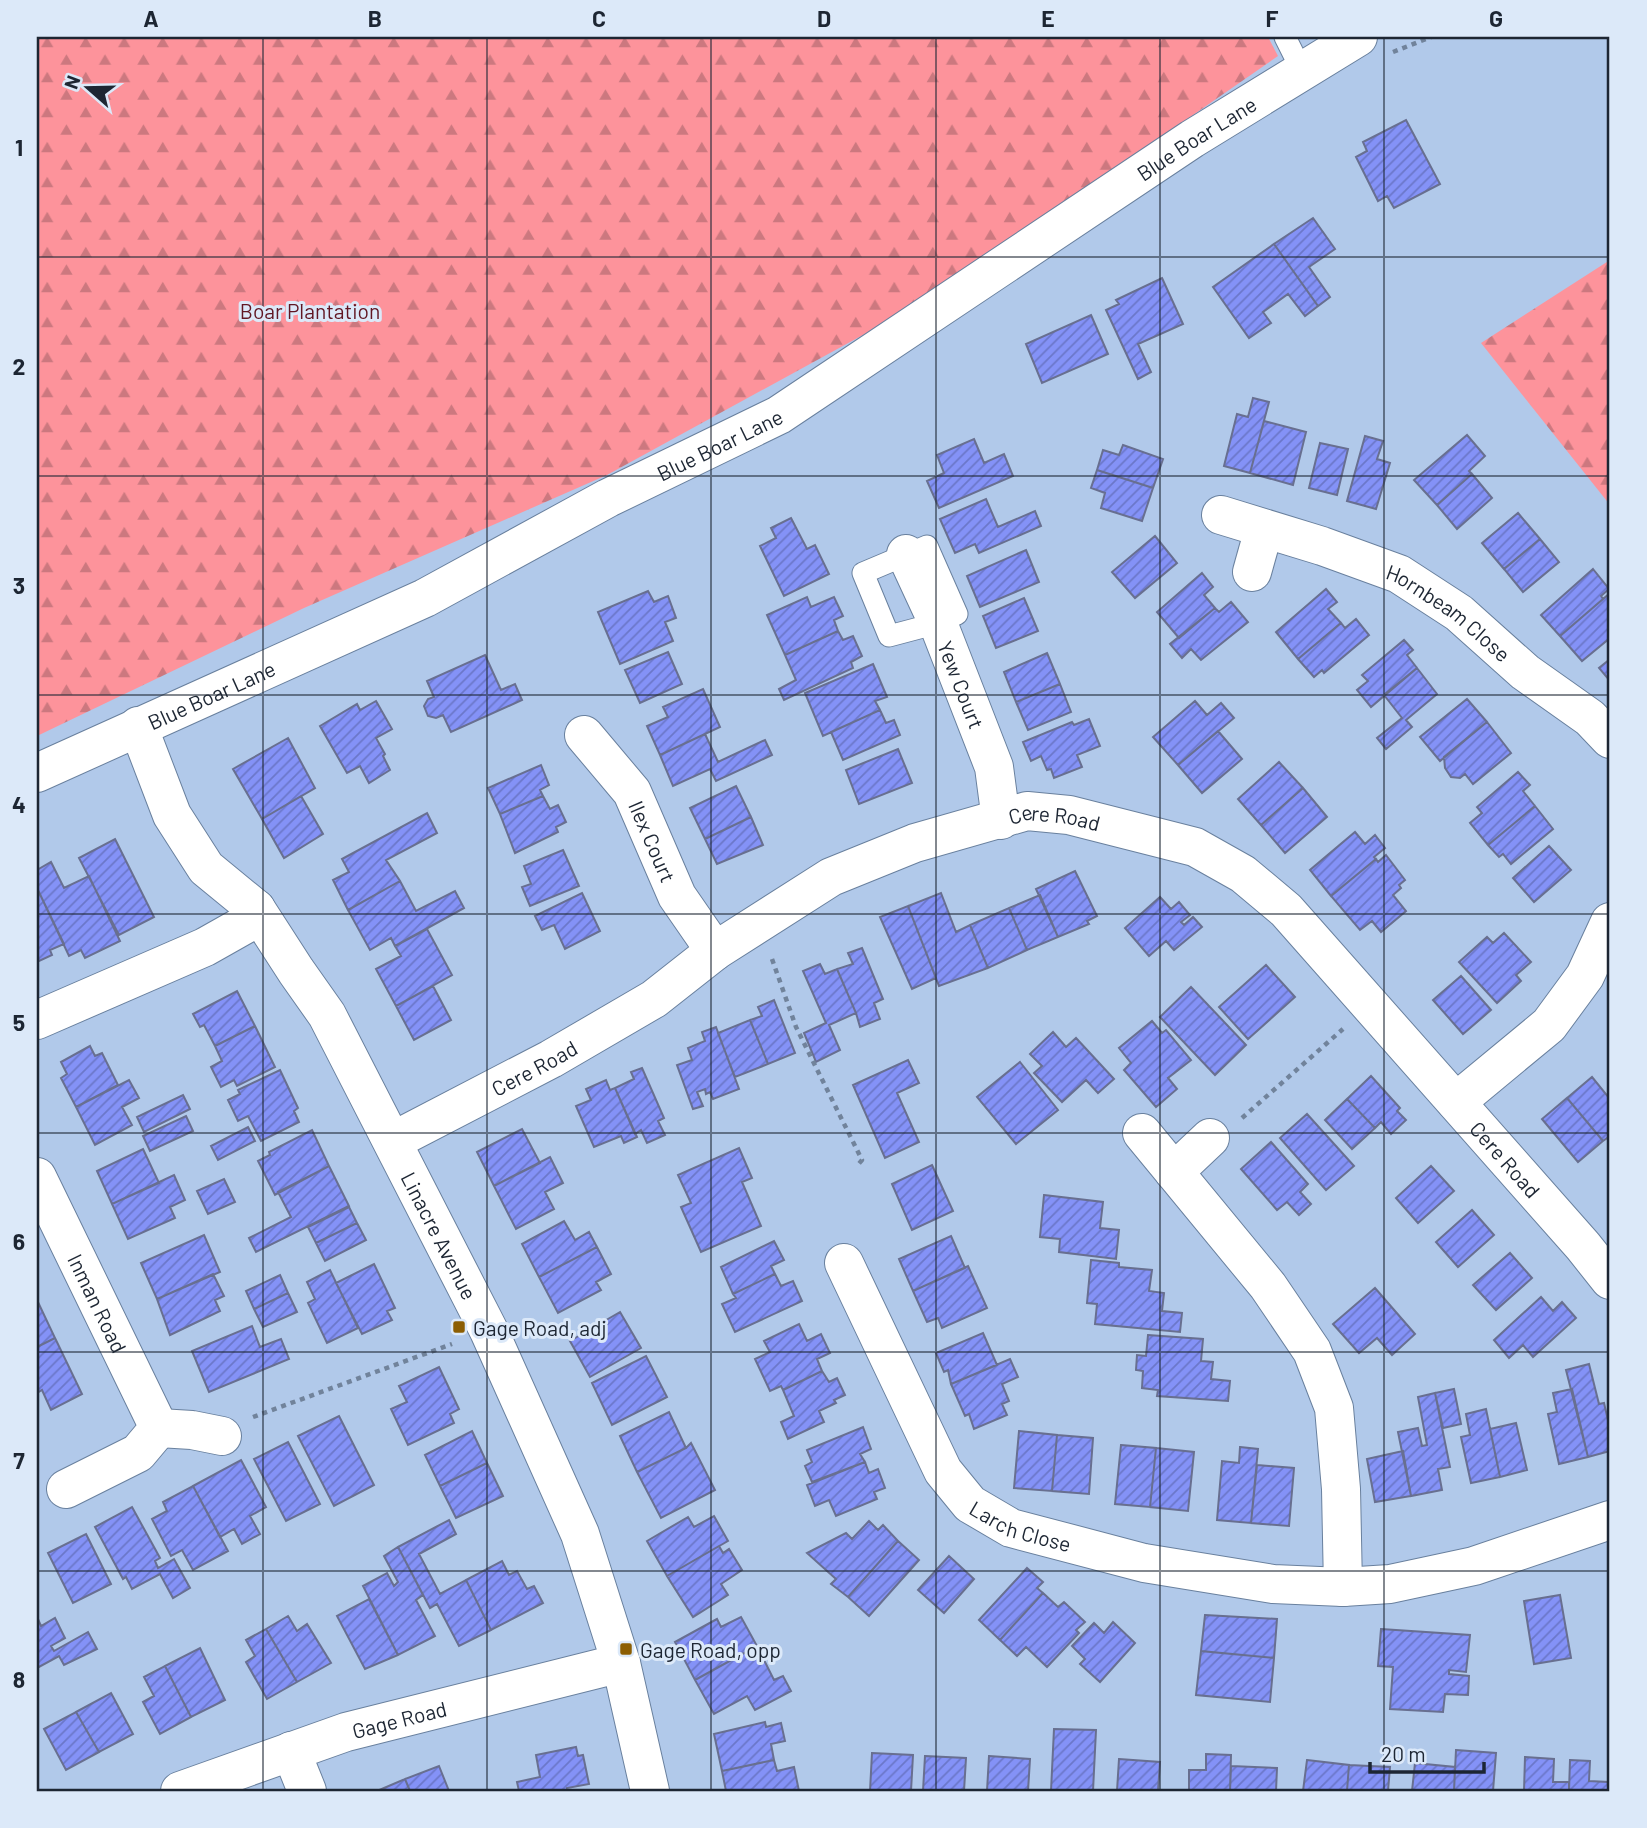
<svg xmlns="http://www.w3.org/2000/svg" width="1647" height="1828" viewBox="0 0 1647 1828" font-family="Barlow,sans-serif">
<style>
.forest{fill:url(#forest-firs)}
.building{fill:url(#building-hatch);stroke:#686f90;stroke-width:2}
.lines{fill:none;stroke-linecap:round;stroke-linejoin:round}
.service-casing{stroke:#69809e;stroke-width:23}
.minor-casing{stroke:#69809e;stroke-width:40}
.tertiary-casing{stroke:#69809e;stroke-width:40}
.path{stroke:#71839b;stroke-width:4.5;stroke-dasharray:5 5;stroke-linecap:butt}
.service{stroke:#fff;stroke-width:21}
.minor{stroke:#fff;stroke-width:38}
.tertiary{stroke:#fff;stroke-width:38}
.grid{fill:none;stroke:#1d2633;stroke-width:2;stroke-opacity:0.55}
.poi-dot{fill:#8c5e03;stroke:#dce9f9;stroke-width:2.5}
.labels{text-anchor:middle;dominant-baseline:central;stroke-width:6;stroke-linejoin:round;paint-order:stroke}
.street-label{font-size:21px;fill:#1d2633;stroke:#dce9f9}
.park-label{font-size:21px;fill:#611623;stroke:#dce9f9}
.poi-label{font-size:21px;fill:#1d2633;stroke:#dce9f9;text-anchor:start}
.neatline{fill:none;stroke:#1d2633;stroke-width:2.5}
.grid-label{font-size:23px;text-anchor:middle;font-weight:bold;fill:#1d2633}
</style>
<defs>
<pattern id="forest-firs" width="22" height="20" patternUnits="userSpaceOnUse" patternTransform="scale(1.75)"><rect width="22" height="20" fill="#fd939b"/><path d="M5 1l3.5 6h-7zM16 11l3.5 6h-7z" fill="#cc787f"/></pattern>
<pattern id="building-hatch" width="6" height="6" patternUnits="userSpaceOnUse" patternTransform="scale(1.75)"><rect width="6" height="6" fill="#8492f7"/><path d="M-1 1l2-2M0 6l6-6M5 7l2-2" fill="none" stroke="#6b77c9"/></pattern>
</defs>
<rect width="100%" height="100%" fill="#b1c9ea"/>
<path class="forest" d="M37 37H1268L1278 56 925 301 607 475 304 608 37 736Z
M1610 260V505L1481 343Z"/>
<path class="building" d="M1406 120 1440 184 1394 208 1387 196 1378 201 1356 157 1367 151 1363 142Z
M1313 218 1335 249 1309 267 1330 297 1318 306 1274 244Z
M1274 244 1318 306 1305 316 1288 294 1263 312 1271 323 1249 338 1213 287Z
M1162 278 1183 324 1138 344 1151 372 1138 379 1106 310 1119 304 1116 300Z
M1091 315 1108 354 1042 383 1026 344Z
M1253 398 1269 402 1250 473 1224 466 1237 414 1248 417Z
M1264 421 1306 432 1293 485 1250 473Z
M1467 435 1485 456 1469 471 1472 474 1437 505 1414 480Z
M1365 436 1383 441 1377 459 1390 463 1376 509 1347 501Z
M974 439 984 463 1004 454 1013 476 939 508 927 481 944 473 937 455Z
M1320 443 1348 449 1337 495 1309 488Z
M1123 445 1163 459 1153 488 1097 470 1103 450 1119 455Z
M1097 470 1153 488 1142 521 1101 508 1105 493 1091 488Z
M1472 474 1492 498 1457 529 1437 505Z
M986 499 998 527 1035 511 1041 526 979 553 975 544 955 553 940 519Z
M1518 513 1540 539 1504 569 1482 543Z
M791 518 807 549 815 545 829 574 784 596 760 546 776 538 771 528Z
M1155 536 1177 563 1135 598 1112 572Z
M1540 539 1559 562 1523 592 1504 569Z
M1026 550 1039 582 980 607 967 576Z
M1593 569 1609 589 1601 596 1603 599 1560 636 1541 615Z
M1202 573 1213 587 1204 595 1215 608 1179 638 1157 612Z
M1326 589 1337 602 1328 609 1341 623 1298 659 1276 632Z
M648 591 654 602 668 596 676 618 665 622 673 641 620 664 598 612Z
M1610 593V638L1582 661 1560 636Z
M807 597 811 607 834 597 843 616 834 620 838 631 785 655 767 615Z
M1024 598 1038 631 996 648 983 616Z
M1231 602 1248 622 1201 660 1191 649 1182 658 1170 644 1215 608 1219 612Z
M1356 619 1369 635 1324 673 1322 670 1314 677 1298 659 1341 623 1345 628Z
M838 631 843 640 853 636 862 656 851 662 853 668 784 700 779 689 796 680 785 655Z
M1404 640 1413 650 1407 655 1417 668 1371 707 1357 690 1368 681 1362 675Z
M668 652 682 684 640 703 625 670Z
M1047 653 1060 684 1016 702 1004 672Z
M485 655 501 690 515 684 522 700 451 732 443 715 436 718 428 716 424 706 428 699 434 697 427 681Z
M1610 659V681L1599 668Z
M873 664 887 697 875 701 880 710 823 736 805 693Z
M1417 668 1437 694 1406 720 1412 727 1386 749 1377 738 1402 718 1384 695Z
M1060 684 1071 712 1028 730 1016 702Z
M703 689 720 727 660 755 647 726 668 717 663 707Z
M1467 699 1487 722 1440 761 1420 737Z
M376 701 392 729 376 738 385 754 383 756 390 770 369 783 360 766 347 773 320 726 357 704 360 710Z
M1195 701 1207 715 1221 703 1234 718 1178 765 1153 737Z
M880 710 886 723 894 720 900 735 843 760 831 732Z
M1089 719 1100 746 1077 755 1082 767 1054 778 1051 769 1047 770 1041 756 1031 761 1023 742 1072 722 1074 725Z
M1487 722 1511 753 1473 784 1465 774 1460 778 1451 777 1445 768 1444 757Z
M1218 731 1242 759 1202 793 1178 765Z
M705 734 718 762 765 740 772 755 716 781 710 769 673 786 660 755Z
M288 738 315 788 262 819 233 769Z
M898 749 912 783 859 804 846 770Z
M1279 762 1303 788 1261 825 1238 799Z
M541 765 549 785 540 790 543 796 500 814 488 788Z
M1518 772 1530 785 1523 791 1535 806 1488 845 1470 823 1482 813 1477 807Z
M736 786 751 817 705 839 690 808Z
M1303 788 1327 817 1285 853 1261 825Z
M301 796 323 834 284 858 262 819Z
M543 796 550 809 558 805 566 822 556 827 558 832 515 853 500 814Z
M1535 806 1553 829 1511 864 1503 854 1499 857 1488 845Z
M427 813 437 833 386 860 400 881 348 910 333 880 349 872 342 859Z
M751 817 763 845 717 864 705 839Z
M1355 832 1365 844 1375 835 1385 848 1374 857 1376 859 1331 896 1310 870Z
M115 839 154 917 119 935 79 858Z
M1549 846 1571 870 1534 902 1513 878Z
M563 850 579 886 530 906 522 887 531 884 524 866Z
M1386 855 1405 880 1399 885 1401 888 1393 895 1406 911 1381 932 1372 921 1360 930 1331 896 1376 859 1378 862Z
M51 862 64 888 89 876 120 941 85 958 81 950 69 956 37 888V870Z
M1075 871 1097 916 1087 921 1089 924 1058 937 1036 889Z
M400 881 416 911 455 891 464 908 395 946 391 938 370 950 348 910Z
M37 888 64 944 50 950 52 955 37 962Z
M582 893 600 931 565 949 554 925 542 930 535 916Z
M941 893 956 932 970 925 988 968 939 986 908 906Z
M1040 895 1058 937 1027 950 1009 908Z
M1160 897 1171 909 1179 902 1190 915 1181 922 1184 925 1193 917 1202 927 1174 950 1166 941 1149 956 1125 928Z
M908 906 936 978 912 989 880 917Z
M1009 908 1027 950 988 968 970 925Z
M427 929 452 975 396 1006 376 969 401 956 395 946Z
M1504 933 1531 962 1516 975 1521 981 1497 1003 1459 962 1487 937 1493 943Z
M862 948 883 999 874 1003 880 1019 860 1027 856 1013 837 969 853 964 848 953Z
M820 964 825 974 837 969 856 1013 829 1025 840 1050 816 1062 804 1033 826 1023 803 971Z
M1266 965 1295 997 1248 1039 1219 1007Z
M1461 976 1491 1010 1463 1034 1433 1000Z
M433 986 451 1020 414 1040 396 1006Z
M1191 987 1246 1045 1215 1075 1160 1017Z
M237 991 255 1026 215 1046 204 1025 200 1027 193 1014Z
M774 1000 795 1053 768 1064 750 1020 762 1016 758 1007Z
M750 1020 768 1064 735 1077 718 1033Z
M1152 1021 1162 1033 1166 1030 1191 1060 1168 1078 1177 1089 1156 1107 1124 1070 1131 1063 1119 1048Z
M255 1026 275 1067 237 1086 234 1080 221 1087 211 1067 222 1061 215 1046Z
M716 1027 739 1089 713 1099 710 1092 706 1094 705 1089 697 1092 703 1106 693 1109 677 1065 692 1060 688 1048 705 1041 702 1032Z
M1053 1032 1066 1047 1076 1038 1114 1079 1098 1093 1086 1080 1062 1102 1034 1073 1042 1066 1030 1054Z
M90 1046 95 1056 102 1053 118 1085 76 1107 61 1078 67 1074 61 1062Z
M908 1060 919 1083 897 1093 919 1142 885 1158 853 1085Z
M1020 1062 1058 1110 1016 1144 977 1097Z
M642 1068 664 1118 658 1121 665 1135 647 1143 641 1130 635 1134 615 1088 634 1079 631 1072Z
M280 1070 298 1108 294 1111 299 1122 261 1141 248 1116 238 1121 228 1100 240 1094 238 1090Z
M1371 1076 1400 1108 1397 1111 1406 1120 1391 1134 1381 1122 1375 1128 1347 1099Z
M1592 1077 1610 1099V1136L1603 1141 1567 1098Z
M129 1080 139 1098 122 1107 132 1125 95 1145 76 1107Z
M606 1080 610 1090 615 1088 637 1137 624 1143 621 1136 594 1147 576 1106 591 1100 586 1089Z
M183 1095 190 1109 144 1132 137 1117Z
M1567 1098 1603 1141 1578 1162 1542 1119Z
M1347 1099 1375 1128 1352 1149 1325 1120Z
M1307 1114 1354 1166 1326 1190 1280 1138Z
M186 1116 193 1131 150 1151 143 1136Z
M248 1127 255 1141 218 1160 211 1146Z
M522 1129 540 1163 494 1186 477 1152Z
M312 1130 329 1166 275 1195 258 1161 270 1155 269 1152Z
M1271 1142 1308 1184 1300 1192 1311 1204 1299 1215 1287 1202 1277 1210 1241 1169Z
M739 1148 752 1178 742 1182 761 1226 701 1252 681 1207 691 1203 678 1175Z
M143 1149 159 1183 112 1204 97 1171Z
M550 1157 563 1183 545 1192 554 1209 516 1229 494 1186Z
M932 1165 953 1211 912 1230 892 1184Z
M329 1166 349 1206 256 1252 249 1238 291 1217 278 1192Z
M1431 1166 1454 1191 1418 1223 1396 1198Z
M174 1175 185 1200 170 1207 175 1218 128 1239 112 1204Z
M224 1179 235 1202 208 1214 197 1191Z
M1044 1195 1103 1202 1100 1228 1119 1230 1116 1259 1059 1252 1060 1239 1040 1237Z
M349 1207 357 1223 316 1243 308 1227Z
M1472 1210 1494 1235 1458 1267 1436 1242Z
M564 1221 575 1240 589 1232 597 1247 539 1277 522 1244Z
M357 1223 366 1240 325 1261 316 1243Z
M204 1235 220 1272 157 1299 141 1263Z
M951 1236 965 1268 913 1291 899 1259Z
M774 1241 784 1260 771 1266 775 1274 733 1294 721 1267Z
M597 1247 611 1274 596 1282 601 1290 558 1313 539 1277Z
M1510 1253 1532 1278 1496 1310 1473 1285Z
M1091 1260 1119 1263V1267L1152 1270 1149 1291 1164 1293 1162 1311 1182 1313 1180 1332 1095 1324 1097 1304 1087 1303Z
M374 1264 395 1308 387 1311 392 1320 362 1334 336 1283Z
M968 1266 987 1308 942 1328 938 1318 927 1322 913 1291Z
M330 1270 358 1328 327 1343 308 1303 315 1299 307 1282Z
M213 1274 224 1296 215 1300 220 1311 170 1335 157 1299Z
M775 1274 781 1286 793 1281 802 1301 735 1332 722 1304 736 1298 733 1294Z
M280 1275 288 1293 254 1309 246 1291Z
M1375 1288 1415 1334 1392 1355 1377 1338 1359 1353 1333 1324Z
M288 1293 297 1312 263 1327 254 1309Z
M1541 1297 1553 1311 1562 1302 1576 1318 1533 1357 1523 1345 1509 1358 1494 1340Z
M37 1300 55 1338 37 1347Z
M620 1312 641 1348 590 1377 570 1341Z
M799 1324 807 1341 821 1334 830 1353 817 1359 822 1371 783 1390 781 1386 770 1391 755 1359 770 1352 764 1341Z
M252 1326 260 1347 281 1339 289 1359 209 1392 192 1351Z
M983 1333 997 1365 951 1384 948 1370 944 1372 936 1353Z
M1148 1335 1203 1339 1201 1361 1213 1362 1211 1379 1230 1381 1228 1401 1157 1396 1158 1390 1142 1388 1143 1371 1136 1370 1137 1355 1146 1356Z
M55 1338 82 1394 51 1410 42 1390 37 1393V1347Z
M646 1356 667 1397 612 1425 592 1383Z
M1010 1359 1018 1377 1002 1384 1009 1401 1002 1404 1007 1415 974 1429 969 1414 965 1416 951 1384Z
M1589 1364 1599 1404 1604 1403 1610 1429V1451L1588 1457 1566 1370Z
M439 1367 459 1409 450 1414 454 1423 408 1445 391 1409 407 1402 399 1386Z
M822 1371 829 1382 837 1378 845 1395 834 1400 836 1403 819 1411 824 1422 788 1439 781 1422 794 1416 783 1390Z
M1454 1389 1461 1424 1443 1428 1435 1393Z
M1572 1389 1588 1457 1559 1464 1548 1414 1557 1412 1553 1393Z
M1435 1393 1450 1467 1438 1469 1442 1490 1411 1496 1398 1432 1418 1428 1422 1446 1427 1445 1418 1397Z
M1486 1409 1500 1477 1471 1483 1461 1437 1470 1435 1466 1414Z
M669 1412 686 1448 637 1472 620 1436Z
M339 1416 374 1485 334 1506 298 1436Z
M1516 1423 1527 1470 1500 1477 1490 1429Z
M863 1427 871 1449 860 1454 865 1462 812 1482 805 1466 812 1462 807 1450Z
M472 1431 487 1463 440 1486 425 1455Z
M1019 1431 1057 1435 1052 1491 1014 1488Z
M1057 1435 1093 1438 1089 1494 1052 1491Z
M288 1442 320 1504 286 1521 254 1459Z
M691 1443 715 1490 661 1518 637 1472 686 1448Z
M1121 1445 1156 1448 1150 1507 1115 1504Z
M1240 1447 1258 1449 1251 1523 1217 1520 1222 1461 1239 1463Z
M1156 1448 1194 1452 1188 1511 1150 1507Z
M1403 1451 1411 1496 1375 1502 1367 1459Z
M241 1460 266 1507 250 1516 260 1534 242 1544 234 1529 220 1537 193 1486Z
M865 1462 869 1473 878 1469 885 1488 874 1492 877 1499 836 1516 829 1500 815 1506 807 1485Z
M487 1463 503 1496 456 1518 440 1486Z
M1257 1465 1294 1468 1289 1526 1251 1523Z
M193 1486 228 1551 193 1570 182 1550 171 1556 152 1519 167 1511 163 1502Z
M132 1507 160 1558 155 1561 158 1568 174 1559 190 1588 173 1598 160 1574 132 1589 126 1577 123 1579 95 1527Z
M714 1516 728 1541 667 1576 647 1541 688 1517 694 1527Z
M449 1520 456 1534 419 1554 440 1594 466 1580 491 1630 459 1646 437 1604 430 1608 398 1547Z
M869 1521 878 1530 883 1525 898 1541 848 1597 831 1584 836 1579 807 1553 846 1533 852 1539Z
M86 1534 111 1584 73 1603 48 1553Z
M898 1541 919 1560 869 1616 848 1597Z
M719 1546 723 1553 729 1549 742 1570 721 1584 728 1595 693 1617 667 1576Z
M398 1547 423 1595 416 1600 435 1636 398 1655 363 1586 387 1573 394 1586 398 1582 384 1556Z
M949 1556 974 1579 944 1613 918 1590Z
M502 1561 509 1575 517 1571 527 1589 534 1586 543 1603 491 1630 466 1580Z
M1027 1568 1043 1582 1037 1588 1043 1593 1000 1640 979 1620Z
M1043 1593 1058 1607 1064 1602 1085 1622 1076 1630 1079 1633 1047 1667 1026 1647 1017 1656 1000 1640Z
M1560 1595 1571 1658 1534 1664 1524 1601Z
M369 1599 398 1655 365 1669 337 1616Z
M1205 1615 1277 1619 1274 1658 1201 1651Z
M288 1616 297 1631 307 1624 331 1663 297 1682 266 1629Z
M741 1617 757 1646 695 1680 675 1642 717 1619 721 1627Z
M55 1618 65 1638 51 1646 54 1651 88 1632 97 1649 64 1665 59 1656 37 1668V1620L38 1619 41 1626Z
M1113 1622 1135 1643 1100 1682 1080 1664 1085 1659 1072 1646 1094 1623 1104 1633Z
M266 1629 297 1682 267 1699 246 1662 255 1656 246 1640Z
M1381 1629 1470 1635 1466 1672 1449 1670V1674L1469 1676 1468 1695 1445 1694 1443 1712 1390 1709 1393 1667 1378 1666Z
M757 1646 774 1680 783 1676 791 1691 755 1710 747 1696 714 1714 695 1680Z
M200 1648 225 1700 191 1717 165 1666Z
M1201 1651 1274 1658 1270 1702 1196 1695Z
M165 1666 191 1717 160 1734 143 1702 154 1696 144 1677Z
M111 1693 133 1734 99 1752 76 1712Z
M76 1712 99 1752 66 1770 44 1729Z
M765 1722 766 1727 781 1723 785 1741 771 1744 774 1760 722 1771 714 1734Z
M1054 1729 1096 1730 1093 1791H1051Z
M576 1747 578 1756 583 1755 589 1784 567 1788V1791H519L517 1782 540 1777 536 1755Z
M1456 1750 1496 1753 1493 1791H1454Z
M872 1753 913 1755 911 1791H870Z
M1206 1754 1231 1755 1230 1791H1189V1770H1206Z
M925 1756 966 1758 964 1791H923Z
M989 1756 1030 1759 1028 1791H987Z
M1525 1757 1554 1759 1553 1782H1569V1791H1524Z
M1119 1759 1160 1762 1158 1791H1117Z
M774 1760 777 1771 794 1767 799 1791H726L722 1771Z
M1307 1760 1349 1765 1347 1791H1303Z
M1570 1760 1590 1761 1589 1781 1608 1782V1791H1569Z
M1415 1763 1455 1767 1454 1791H1412Z
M1349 1765 1390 1767 1388 1791H1347Z
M439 1766 449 1791H410L405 1779Z
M1231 1766 1277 1768 1276 1791H1230Z
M405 1779 410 1791H377Z"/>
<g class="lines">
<g class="service-casing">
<path id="service" d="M1285 37 1302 71
M927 546 957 614 938 623 889 636 863 573Z"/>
</g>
<g class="minor-casing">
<g id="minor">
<path id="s1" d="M1221 515 1322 546 1399 574 1459 613 1525 672 1590 718 1610 739"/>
<path id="s2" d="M906 554 938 623 994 767 1001 820"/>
<path d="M1252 572 1264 529"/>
<path id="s3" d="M138 726 172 815 206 868 256 909 296 971 327 1015 489 1331 580 1534 621 1663 650 1791"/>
<path id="s4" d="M584 735 632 792 677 896 715 951"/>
<path d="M37 1020 205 947 244 925 256 909"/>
<path d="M1456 1102 1549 1025 1585 976 1610 922"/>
<path d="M1142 1133 1268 1286 1312 1351 1334 1408 1341 1489 1343 1587"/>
<path id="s5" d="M393 1141 551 1059 654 999 715 951 831 877 915 843 1027 811 1069 815 1195 847 1243 874 1286 910 1583 1246 1610 1280"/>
<path d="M1174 1172 1210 1138"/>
<path id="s6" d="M37 1177 159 1428 138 1453 66 1489"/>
<path id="s7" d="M844 1263 943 1471 970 1504 1011 1528 1144 1563 1273 1584 1343 1587 1390 1584 1474 1566 1610 1520"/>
<path d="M159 1428 192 1430 222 1436"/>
<path d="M291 1751 307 1791"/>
<path id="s8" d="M180 1791 346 1732 621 1663"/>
</g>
</g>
<g class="tertiary-casing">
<g id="tertiary">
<path id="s9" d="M37 773 425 598 608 498 779 415 1192 139 1358 37"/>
</g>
</g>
<path class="path" d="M1393 52 1431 37
M772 959 796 1027 862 1160 856 1167
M1242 1118 1343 1029
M253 1417 452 1344"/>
<use href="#service" class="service"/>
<use href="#minor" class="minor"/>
<use href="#tertiary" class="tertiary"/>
</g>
<path class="grid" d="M263 37V1791M487 37V1791M711 37V1791M936 37V1791M1160 37V1791M1384 37V1791M37 257H1610M37 476H1610M37 695H1610M37 914H1610M37 1133H1610M37 1352H1610M37 1571H1610"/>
<g class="poi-dot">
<rect x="452" y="1320" width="14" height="14" rx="3.5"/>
<rect x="619" y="1642" width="14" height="14" rx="3.5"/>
</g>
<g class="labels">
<g class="street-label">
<text stroke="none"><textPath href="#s9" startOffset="1325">Blue Boar Lane</textPath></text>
<text stroke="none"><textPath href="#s9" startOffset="758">Blue Boar Lane</textPath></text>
<text stroke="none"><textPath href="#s1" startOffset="250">Hornbeam Close</textPath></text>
<text stroke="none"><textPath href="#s2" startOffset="142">Yew Court</textPath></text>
<text stroke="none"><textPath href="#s9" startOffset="191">Blue Boar Lane</textPath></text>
<text stroke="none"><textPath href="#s5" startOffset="747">Cere Road</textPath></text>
<text stroke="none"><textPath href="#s4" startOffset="128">Ilex Court</textPath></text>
<text stroke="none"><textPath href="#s5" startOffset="159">Cere Road</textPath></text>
<text stroke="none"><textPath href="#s5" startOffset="1335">Cere Road</textPath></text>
<text stroke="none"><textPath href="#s3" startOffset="598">Linacre Avenue</textPath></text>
<text stroke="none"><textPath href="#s6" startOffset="140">Inman Road</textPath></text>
<text stroke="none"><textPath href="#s7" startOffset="329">Larch Close</textPath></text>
<text stroke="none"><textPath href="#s8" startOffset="231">Gage Road</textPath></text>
</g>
<g class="park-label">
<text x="310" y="310">Boar Plantation</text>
</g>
<g class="poi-label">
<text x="473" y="1327">Gage Road, adj</text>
<text x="640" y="1649">Gage Road, opp</text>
</g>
</g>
<rect width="1647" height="1828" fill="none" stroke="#dce9f9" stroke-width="77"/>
<g transform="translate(88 88) rotate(290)" stroke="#dce9f9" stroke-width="5" paint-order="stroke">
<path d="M0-5L12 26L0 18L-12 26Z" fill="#1d2633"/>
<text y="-10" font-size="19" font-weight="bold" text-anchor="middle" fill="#1d2633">N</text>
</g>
<path d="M1370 1762v10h114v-10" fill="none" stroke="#1d2633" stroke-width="3.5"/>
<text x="1381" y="1762" font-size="21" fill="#1d2633" stroke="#dce9f9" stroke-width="5" paint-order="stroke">20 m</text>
<rect x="38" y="38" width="1570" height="1752" class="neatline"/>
<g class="grid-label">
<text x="151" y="27">A</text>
<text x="375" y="27">B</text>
<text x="599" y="27">C</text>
<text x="824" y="27">D</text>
<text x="1048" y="27">E</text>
<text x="1272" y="27">F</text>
<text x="1496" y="27">G</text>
<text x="19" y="156">1</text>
<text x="19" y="375">2</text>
<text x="19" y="594">3</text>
<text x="19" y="813">4</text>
<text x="19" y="1031">5</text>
<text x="19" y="1250">6</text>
<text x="19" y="1469">7</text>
<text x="19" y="1688">8</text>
</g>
</svg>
